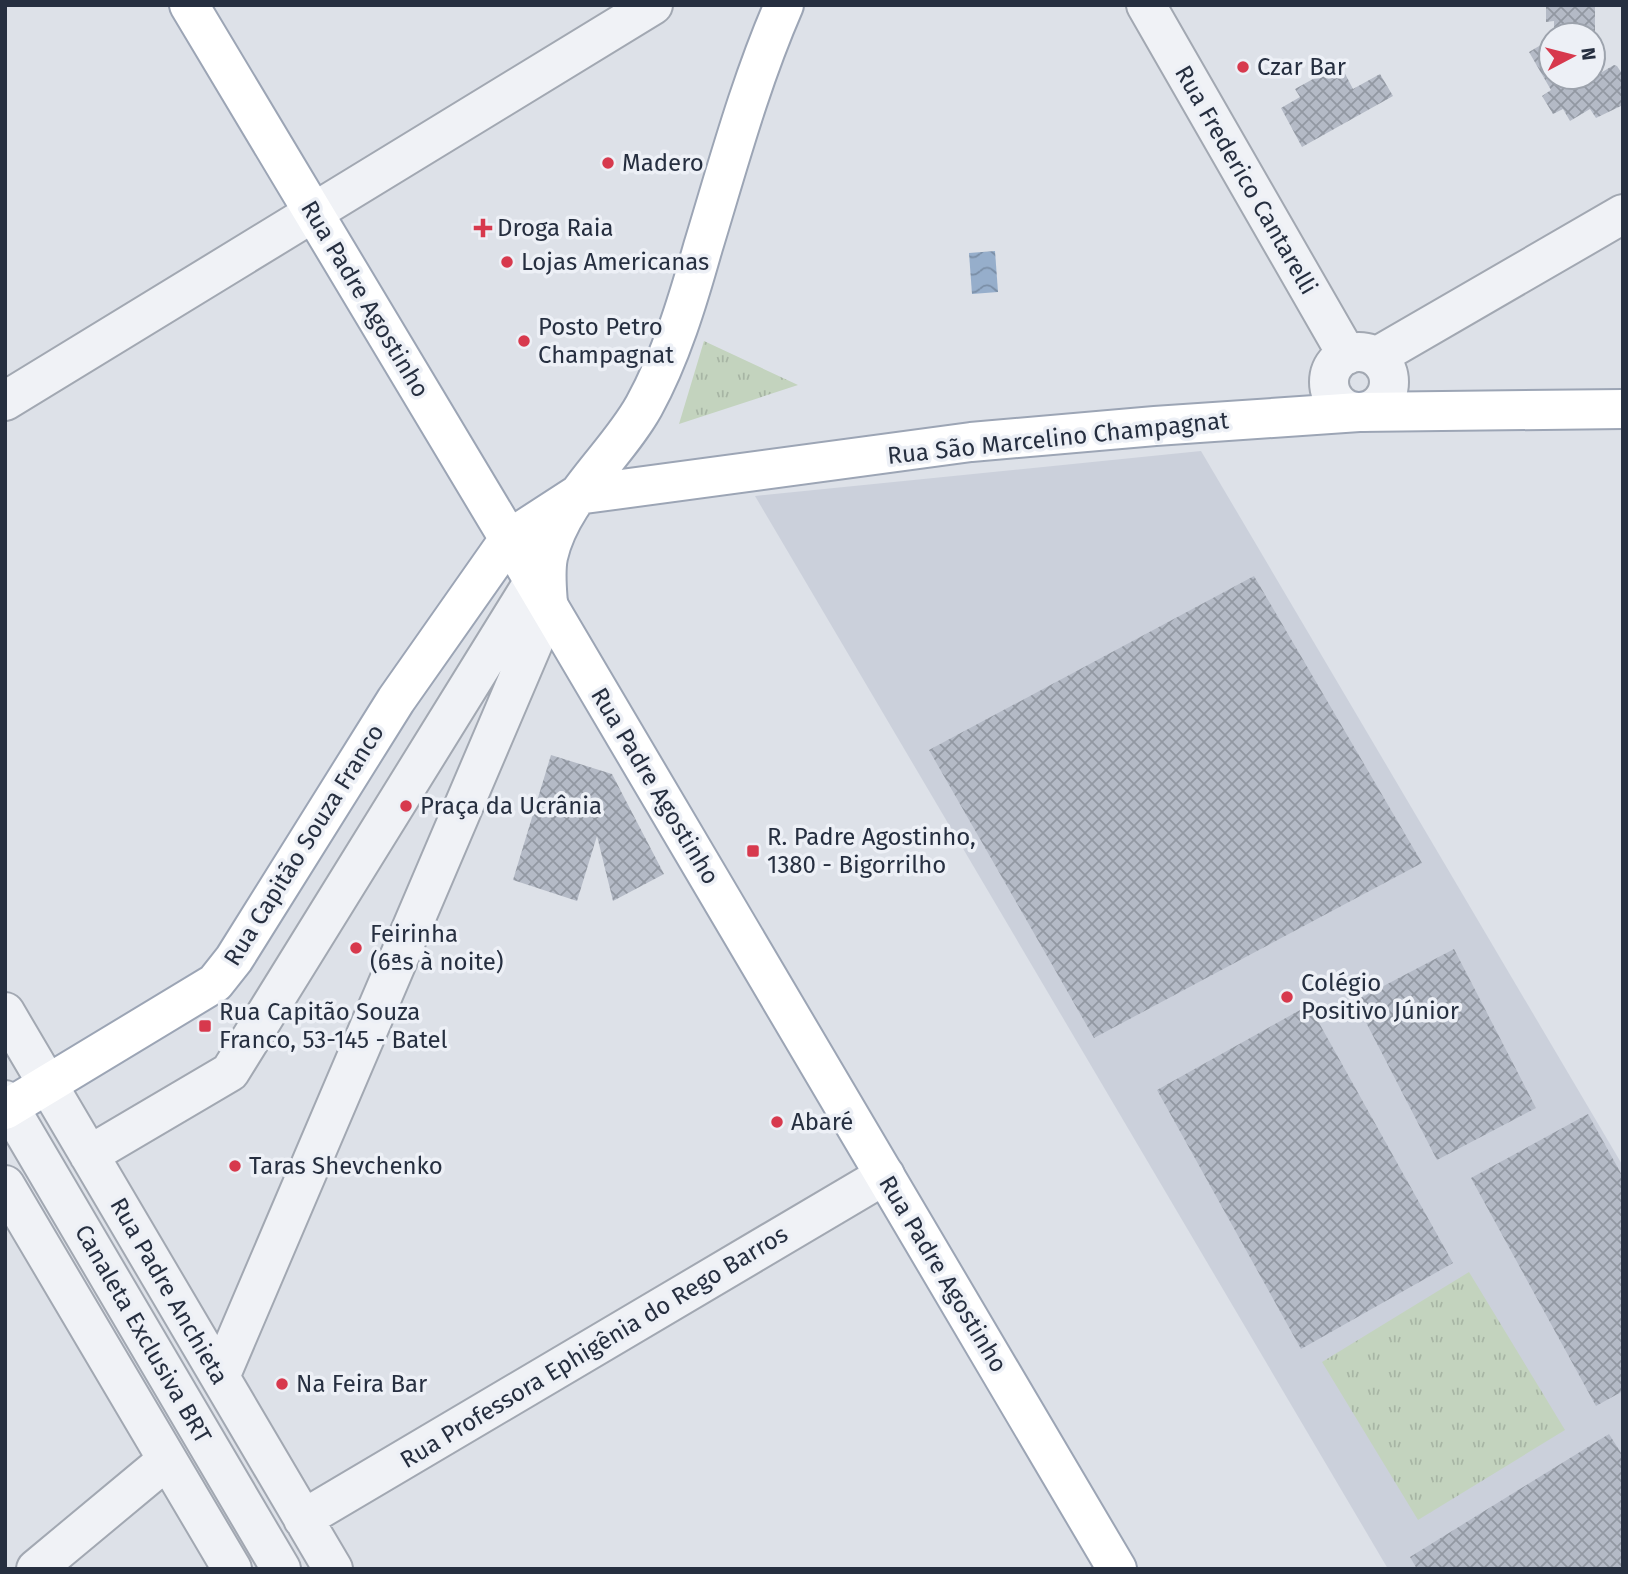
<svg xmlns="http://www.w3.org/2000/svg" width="1628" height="1574" viewBox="0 0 1628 1574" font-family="'Fira Sans',sans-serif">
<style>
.built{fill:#cbd0db}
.grass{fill:url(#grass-tufts)}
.water{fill:url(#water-waves)}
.building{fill:url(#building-cross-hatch)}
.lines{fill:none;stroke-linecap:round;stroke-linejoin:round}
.minor-casing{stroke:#a2a8b2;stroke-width:42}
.major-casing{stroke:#9ca5b5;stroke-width:42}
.minor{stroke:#f0f2f6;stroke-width:38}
.major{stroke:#fff;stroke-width:38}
.poi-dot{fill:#d7394d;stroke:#edf0f6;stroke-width:2.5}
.labels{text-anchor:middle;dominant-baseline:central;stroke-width:7;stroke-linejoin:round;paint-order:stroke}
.poi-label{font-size:24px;fill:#262f40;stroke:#edf0f6;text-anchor:start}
.street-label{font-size:24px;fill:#262f40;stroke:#edf0f6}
</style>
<defs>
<pattern id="grass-tufts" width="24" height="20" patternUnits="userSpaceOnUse" patternTransform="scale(1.75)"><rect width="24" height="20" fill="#c3d3be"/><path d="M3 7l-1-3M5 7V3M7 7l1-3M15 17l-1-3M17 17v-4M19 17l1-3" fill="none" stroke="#a7b5a4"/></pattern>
<pattern id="water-waves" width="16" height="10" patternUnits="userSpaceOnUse" patternTransform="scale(1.75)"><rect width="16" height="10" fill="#96aecb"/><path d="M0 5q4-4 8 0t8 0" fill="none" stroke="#7a8ea6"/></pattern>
<pattern id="building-cross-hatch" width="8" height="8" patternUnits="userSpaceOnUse" patternTransform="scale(1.75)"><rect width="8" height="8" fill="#b4bac6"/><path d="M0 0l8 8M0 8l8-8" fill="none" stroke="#9298a2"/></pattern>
</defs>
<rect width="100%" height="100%" fill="#dde1e8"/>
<path class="built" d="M1201 451 1623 1166V1569H1388L755 496Z"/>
<path class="grass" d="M704 341 798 385 679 424Z
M1469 1272 1565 1430 1418 1520 1322 1362Z"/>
<path class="water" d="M995 251 998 292 972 294 969 253Z"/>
<path class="building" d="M1546 5H1595V35H1554V21L1546 22Z
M1551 39V77L1592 78 1614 65 1617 66 1623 75V105L1596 118 1590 109 1570 121 1563 109 1553 114 1542 96 1551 90 1529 52Z
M1340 64 1353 89 1380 74 1393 96 1302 147 1281 108 1300 97 1295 89Z
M1254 576 1422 863 1094 1038 929 750Z
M551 755 612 774 664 874 613 901 597 836 577 901 513 880Z
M1454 949 1536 1108 1437 1160 1355 1001Z
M1309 1005 1453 1263 1301 1349 1157 1090Z
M1588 1114 1623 1177V1391L1596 1406 1471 1178Z
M1609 1434 1623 1456V1569H1417L1410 1557Z"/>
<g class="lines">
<g class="minor-casing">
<path id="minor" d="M1146 5 1347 355
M1329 382a30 30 0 1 1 60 0a30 30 0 1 1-60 0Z
M1376 357 1623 214
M5 401 653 5
M5 1012 333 1569
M5 1100 281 1569
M89 1155 230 1072 534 581
M5 1185 232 1569
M220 1377 549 606
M303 1519 885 1175
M36 1569 167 1460"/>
</g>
<g class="major-casing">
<path id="major" d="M189 5 509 539 1117 1569
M548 604C547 589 545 572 548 557 561 498 615 458 644 406 671 357 688 300 703 247 728 165 750 83 784 5
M5 1110 215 983 234 959 396 700 509 539 577 495 971 442 1155 426 1359 412 1623 409"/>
</g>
<use href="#minor" class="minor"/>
<use href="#major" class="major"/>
</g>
<g class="poi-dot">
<circle cx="1243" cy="67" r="7"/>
<circle cx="608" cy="163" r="7"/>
<path d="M479.5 217.5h7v7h7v7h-7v7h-7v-7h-7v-7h7z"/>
<circle cx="507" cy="262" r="7"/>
<circle cx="524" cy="341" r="7"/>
<circle cx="406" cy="806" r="7"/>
<rect x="746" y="844" width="14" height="14" rx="3.5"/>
<circle cx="356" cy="948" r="7"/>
<circle cx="1287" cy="997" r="7"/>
<rect x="198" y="1019" width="14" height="14" rx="3.5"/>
<circle cx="777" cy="1122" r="7"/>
<circle cx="235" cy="1166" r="7"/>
<circle cx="282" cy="1384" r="7"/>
</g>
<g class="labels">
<g class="poi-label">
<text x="1257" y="67">Czar Bar</text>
<text x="622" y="163">Madero</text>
<text x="497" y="228">Droga Raia</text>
<text x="521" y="262">Lojas Americanas</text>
<text x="538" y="327">Posto Petro<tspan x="538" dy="28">Champagnat</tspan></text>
<text x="420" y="806">Praça da Ucrânia</text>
<text x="767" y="837">R. Padre Agostinho,<tspan x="767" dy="28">1380 - Bigorrilho</tspan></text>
<text x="370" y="934">Feirinha<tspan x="370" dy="28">(6ªs à noite)</tspan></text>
<text x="1301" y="983">Colégio<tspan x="1301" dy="28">Positivo Júnior</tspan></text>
<text x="219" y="1012">Rua Capitão Souza<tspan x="219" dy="28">Franco, 53-145 - Batel</tspan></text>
<text x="791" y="1122">Abaré</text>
<text x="249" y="1166">Taras Shevchenko</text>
<text x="296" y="1384">Na Feira Bar</text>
</g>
<g class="street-label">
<text transform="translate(1246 180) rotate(60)">Rua Frederico Cantarelli</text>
<text transform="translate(365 299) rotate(59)">Rua Padre Agostinho</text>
<text transform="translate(1058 438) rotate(-6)">Rua São Marcelino Champagnat</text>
<text transform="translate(655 786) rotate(59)">Rua Padre Agostinho</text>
<text transform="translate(304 845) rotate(-58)">Rua Capitão Souza Franco</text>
<text transform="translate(943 1274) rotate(59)">Rua Padre Agostinho</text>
<text transform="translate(169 1291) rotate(60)">Rua Padre Anchieta</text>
<text transform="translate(143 1334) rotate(60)">Canaleta Exclusiva BRT</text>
<text transform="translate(594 1347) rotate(-31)">Rua Professora Ephigênia do Rego Barros</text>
</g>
</g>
<rect width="1628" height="1574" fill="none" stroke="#262f40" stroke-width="14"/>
<g transform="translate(1572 56) rotate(83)"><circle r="33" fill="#edf0f6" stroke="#9da3ad" stroke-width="2"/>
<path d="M0-5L12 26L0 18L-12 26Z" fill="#d7394d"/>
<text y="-10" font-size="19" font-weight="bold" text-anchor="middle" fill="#262f40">N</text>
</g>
</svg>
